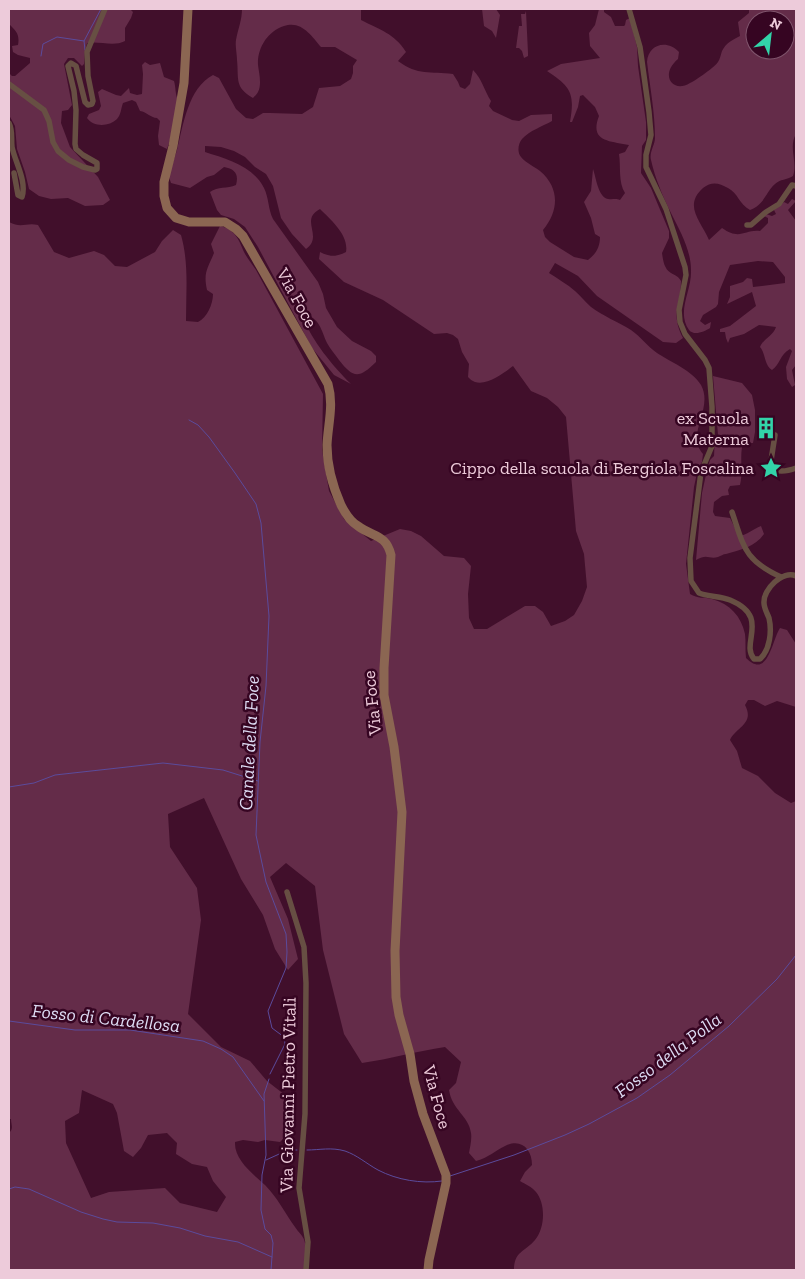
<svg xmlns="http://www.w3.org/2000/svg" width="805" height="1279" viewBox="0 0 805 1279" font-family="'Zilla Slab',serif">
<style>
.green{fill:#642c49;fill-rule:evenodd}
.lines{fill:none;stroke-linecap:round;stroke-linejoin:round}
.stream{stroke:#5b4b9c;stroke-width:1}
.street{stroke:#674f43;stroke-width:5.5}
.secondary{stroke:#8b6652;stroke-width:9}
.labels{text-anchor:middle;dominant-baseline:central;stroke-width:5;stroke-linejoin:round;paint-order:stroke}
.street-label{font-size:18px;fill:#edcbda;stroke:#360522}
.poi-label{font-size:18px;fill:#edcbda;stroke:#360522;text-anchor:end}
.water-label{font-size:19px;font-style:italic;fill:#dddbf3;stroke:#360522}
</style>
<rect width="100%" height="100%" fill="#410f2b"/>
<path class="green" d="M9 9H130L133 12 131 18 125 28V41C114 47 100 41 87 43L85 51 84 64 82 66 74 58H68L64 64 72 105 68 110 62 111 61 123 70 147 98 177 110 200 103 205 85 206 68 198 51 199 39 196 29 189 25 172 17 149 15 126 9 115V73L12 76H15L30 63V58L18 55 13 52 12 46 18 45C20 34 16 31 9 24Z
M242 9H361V20C380 30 394 33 406 52L398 61C418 76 430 71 453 74L458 82 460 87 465 89 470 84 473 70C482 79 484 90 491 101L489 106 493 111 512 120 519 121 531 115 552 114V121C543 126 529 131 522 139 518 144 517 152 521 157 526 163 535 167 540 171 560 188 559 211 543 230L545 237 550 242 574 257 588 260C596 254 600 247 600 237L595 234 591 218 584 202 591 191 593 169C596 177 598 197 608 199 613 200 615 198 620 200L625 193C618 182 621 166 619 154L625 152 629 145C610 141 589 142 599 116L595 107 583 95 580 96 578 107 572 122H570C575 93 571 87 547 71L561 64 600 58 590 46 589 33 595 25 599 9H604V12L611 17 615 26H624L625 25 626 20 630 18 637 47 638 66 646 122V140L642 146 641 173 651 188 669 231V238L662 253C663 260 664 269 671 273 676 276 678 276 681 281 681 305 670 313 683 338L676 343 663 342 597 296 578 276 555 263 549 273C558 279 567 284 575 291 581 296 585 302 591 307 603 316 618 322 631 330 641 337 647 346 657 353 669 361 693 371 701 385 714 409 685 434 703 454L702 462 698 468 694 487 686 564 690 594C698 599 704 597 712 599 730 604 741 616 745 634 746 642 745 650 746 658 768 680 772 640 780 628L787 630 796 644V707L777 701 765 706 754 700H748L745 705C755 724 736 727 730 740L737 751 742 768 758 776 775 793 791 803 796 801V1270H514C514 1251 525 1252 535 1240 545 1228 546 1204 536 1192 532 1187 525 1184 520 1181L525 1172 532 1165C532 1149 521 1138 505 1146 494 1151 490 1157 476 1161L469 1153C470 1147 472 1139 471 1133 469 1116 452 1110 449 1090L456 1083 461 1062 445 1047C417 1051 390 1059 362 1063L344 1034 323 950 315 886 286 863 270 877 288 919 298 959 288 970 275 949 263 915 241 879 204 798 168 814 170 847 197 888 201 920 188 1014 221 1047 250 1061 267 1081 285 1095 288 1134 280 1142 265 1140 258 1142 243 1140 235 1142C234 1160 253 1174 265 1185 277 1197 285 1213 295 1227 298 1232 304 1236 305 1243 307 1251 305 1262 304 1270H9V1133C14 1128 11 1125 11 1119H9V220V222C22 229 26 222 38 225L54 252 69 258 94 251 104 255 115 266 127 267 155 252 162 241 173 230 181 235C189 263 186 292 186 321L198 322C207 318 213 304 213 294L207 290C203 272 208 268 214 253L211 244 220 226C235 229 239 240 244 252 247 258 252 264 256 270L323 394 322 450 329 491 344 519 371 541 400 529 411 531 421 536 444 556 464 558 471 566 468 594 469 618 474 629H487L525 606H535L543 612 551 626 565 621 574 615 582 601 587 587 584 554 576 531 566 417 558 407 547 398 531 391 513 366C504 373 487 386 475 382 472 381 470 379 468 377L469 364 462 352 458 339 453 335 447 333 434 334 383 300 344 282 319 259 320 252C330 257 336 257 346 252 349 235 331 220 320 209 299 220 324 236 306 249L292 234 281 218 273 186 266 174 255 167 245 157 234 151 221 147 205 146V152C227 159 253 166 264 188 269 198 268 209 273 219L318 282 323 294 326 308 337 327 352 341 371 351 376 356V362C359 379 353 378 339 360 335 354 330 349 327 343 321 330 320 318 304 314L303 317C312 341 332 365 351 384L334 375 312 348 258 247 245 227 234 219 221 215 217 210 210 192C218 186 227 189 236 185 239 174 235 169 224 167L214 175 207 177 190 188 171 183 169 177C171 168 174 159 177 150 183 126 188 88 213 75L219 78 236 109 246 118 253 119 263 113H270L302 114 313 107 319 88 340 86 351 79 353 73V66L357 60 335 47H321C311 35 301 20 284 26 268 31 257 48 258 65 259 73 262 84 258 92 257 94 255 96 253 98 234 87 239 79 237 60 237 54 235 46 236 40 238 29 242 20 242 9ZM82 1090 113 1104 117 1113 124 1151 133 1157 141 1148 148 1135 167 1133 177 1143 176 1154 192 1164 207 1167 213 1181 226 1197 217 1212 180 1203 165 1188 109 1192 91 1198 66 1143 65 1121 79 1113Z
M482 9H496L500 15 496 38 492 31 484 26Z
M749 9H796V134C788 148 798 162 793 176 787 180 780 179 775 184 765 193 765 204 750 210 739 204 738 193 728 188 719 183 712 181 703 188 683 206 701 221 709 240L722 228C740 241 745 229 760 231L768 223V218L764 216 766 214 772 216 776 214 774 210 784 202 788 204 792 199 796 201 788 210 796 221 795 223 796 224V365L792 370 795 385 792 387 787 379 786 367 792 351 790 349C780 354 780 365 772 370 764 365 766 354 760 347 763 339 773 336 776 327L759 325 744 334 730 338 728 343 726 338 725 332H720V329L730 326 756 306 752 292 727 304 730 297V286L743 282 747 278 752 279 753 287 785 283V277L773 262 758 261 730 265 719 292 718 304 716 307 703 315 700 321 705 325 711 322 710 328C704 332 694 336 689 330 676 311 692 291 691 270 691 250 680 231 671 213 663 197 655 178 651 160 649 152 655 145 655 138 655 113 650 87 647 62 648 44 667 39 679 52L678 59C659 75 673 94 690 83 695 81 716 66 718 62 720 59 721 54 722 51 726 43 732 40 740 36L738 22 749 13ZM755 20H785V50H755Z
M526 11 528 53V56L524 58 522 51 519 48H516L519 26H522L521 14H525Z
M145 62 150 65 160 63 164 77 174 81C176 88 175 94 178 100L170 140 167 149 159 145 158 136 160 121 157 118C151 118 147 112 140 111L136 102 132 100 123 103C121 108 121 115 117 119 109 127 93 127 87 118L89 114 99 110 101 106 98 92 102 89 116 95 121 96 129 88 130 93 137 95 142 94 143 74 142 65Z
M713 376 742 383 752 395 755 410V432L753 443H749L742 447C740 459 743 473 740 485L730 486 728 490 729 495 722 496 714 502 713 512 715 516 730 518 739 536C747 535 753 529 761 526L764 534C755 547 740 550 726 554 723 554 721 556 718 557 709 560 708 553 696 560L702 493 707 470 710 460 714 456 715 435H718Z"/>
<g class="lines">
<path class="stream" d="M85 50 84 41 101 9
M41 56 43 44 57 37 84 41
M189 420 198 425 209 437 235 473 256 504 261 523 269 616 266 686 260 742 256 835 266 882 286 934 287 952 286 968 268 1011 272 1028 284 1037 285 1044 270 1074
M9 787 34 783 55 775 163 763 223 770 258 781
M9 1021 75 1030H130L203 1041 221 1049 233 1057 264 1101
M269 1079 264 1094 266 1155 262 1175 261 1210 265 1229 271 1235 273 1243 271 1270
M307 1150C320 1150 331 1147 345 1151 357 1155 367 1164 378 1170 397 1180 421 1184 442 1181
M266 1160 288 1150H297
M450 1176 514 1155 565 1135 589 1124 637 1098 670 1075 729 1026 777 979 796 955
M9 1189 15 1187 29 1189 81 1212 103 1219 117 1222 153 1223 180 1228 205 1236 238 1242 272 1257"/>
<path class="street" d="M629 9 640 47 649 112 651 135 646 155V167L666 209 685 267 686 275 679 310 680 322 685 334 705 360 709 368 712 407V446L701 472 690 558 691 581 699 593C709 597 720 596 730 600 771 617 740 643 754 659H760C770 650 772 631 769 618 767 613 764 608 764 603 763 589 783 570 796 576
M9 84 44 110 49 121 53 142 58 151 69 160 83 167 95 170 97 169V163L83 155 76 149 75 144 76 110 74 91 68 66 71 63 76 66 85 102 88 105 92 104 93 101 88 76 87 52 105 9
M9 123C13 131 11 138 12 147 15 162 27 181 22 197L18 195 14 173
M747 225H751L766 212 779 204 792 185 796 186
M775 435 770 467C777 473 788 471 796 468
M732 512C744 547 744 560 781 577
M287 892 304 947 306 983 305 1114 299 1188 308 1242 306 1270"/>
<path class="secondary" d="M188 9 184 83 173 146 164 182V196L167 208 176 218 189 222H225L236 229 243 236 328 384C334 405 328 424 327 445 327 465 333 487 341 505 345 513 351 522 358 526 373 537 386 534 391 555L384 668V695L394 747 402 812 395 951 396 997 399 1015 410 1054 414 1081 423 1114 446 1175V1183L429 1260 428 1270"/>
</g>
<defs>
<g id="building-bare" transform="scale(1.725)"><path d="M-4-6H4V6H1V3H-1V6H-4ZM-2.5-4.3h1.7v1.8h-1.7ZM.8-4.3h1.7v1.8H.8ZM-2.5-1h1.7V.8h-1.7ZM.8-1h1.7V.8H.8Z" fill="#32d4a9" stroke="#360522" stroke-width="2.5" paint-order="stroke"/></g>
<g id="sight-bare" transform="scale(1.725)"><path d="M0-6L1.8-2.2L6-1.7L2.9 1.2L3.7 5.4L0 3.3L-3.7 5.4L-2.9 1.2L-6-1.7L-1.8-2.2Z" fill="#32d4a9" stroke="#360522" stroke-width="2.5" paint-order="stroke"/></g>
</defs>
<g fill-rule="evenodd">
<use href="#building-bare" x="766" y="428"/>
<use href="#sight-bare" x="771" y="468"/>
</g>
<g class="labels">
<g class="street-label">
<text transform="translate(297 298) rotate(61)">Via Foce</text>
<text transform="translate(372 703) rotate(-96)">Via Foce</text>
<text transform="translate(288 1095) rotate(-89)">Via Giovanni Pietro Vitali</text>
<text transform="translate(437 1097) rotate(75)">Via Foce</text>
</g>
<g class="poi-label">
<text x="749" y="418">ex Scuola<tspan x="749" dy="21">Materna</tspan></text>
<text x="754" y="468">Cippo della scuola di Bergiola Foscalina</text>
</g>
<g class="water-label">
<text transform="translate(249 743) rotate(-87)">Canale della Foce</text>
<text transform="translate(106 1018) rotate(6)">Fosso di Cardellosa</text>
<text transform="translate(668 1055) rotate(-37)">Fosso della Polla</text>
</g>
</g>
<rect width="805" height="1279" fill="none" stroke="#edcbda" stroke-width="20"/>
<g transform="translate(770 35) rotate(28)"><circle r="24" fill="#360522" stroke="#7f546c"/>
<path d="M0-4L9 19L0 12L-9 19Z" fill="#32d4a9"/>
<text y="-8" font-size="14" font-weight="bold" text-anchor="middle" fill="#edcbda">N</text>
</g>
</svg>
